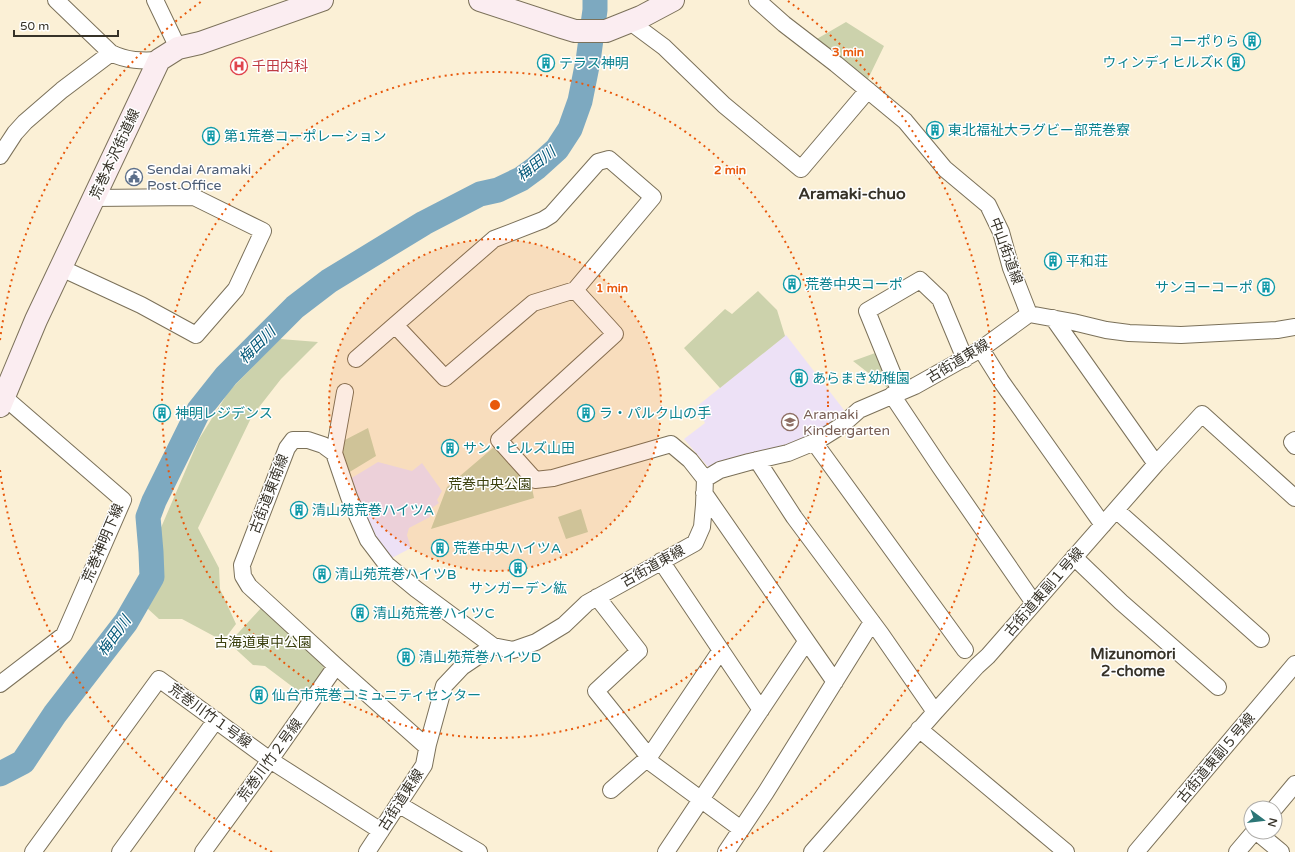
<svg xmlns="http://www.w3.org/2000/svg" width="1295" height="852" viewBox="0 0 1295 852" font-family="'Varela Round','Noto Sans JP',sans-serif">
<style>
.education{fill:#ede1f6}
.green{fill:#ccd2ac}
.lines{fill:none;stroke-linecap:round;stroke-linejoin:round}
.river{stroke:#7da9c0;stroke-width:25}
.street-casing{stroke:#7b715a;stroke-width:18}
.secondary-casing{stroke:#7b715a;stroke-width:24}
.street{stroke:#fff;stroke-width:16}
.secondary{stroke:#fbedf1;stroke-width:22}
.ring{fill:none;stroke:#e8590c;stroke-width:2;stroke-dasharray:2 4}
.labels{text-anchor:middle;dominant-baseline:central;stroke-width:3;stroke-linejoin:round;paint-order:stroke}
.culture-label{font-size:14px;fill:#0d838f;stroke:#fff;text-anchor:start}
.health-label{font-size:14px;fill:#be3a42;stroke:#fff;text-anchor:start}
.street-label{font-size:14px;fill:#363228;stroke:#fff}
.service-label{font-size:14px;fill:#4e5e75;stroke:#fff;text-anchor:start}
.education-label{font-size:14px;fill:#785e54;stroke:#fff;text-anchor:start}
.park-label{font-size:14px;fill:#3b400e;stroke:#fff}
.water-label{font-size:15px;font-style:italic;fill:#035879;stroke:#fff}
.neighbourhood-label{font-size:15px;font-weight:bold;fill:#363228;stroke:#fff}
.quarter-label{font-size:16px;font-weight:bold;fill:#363228;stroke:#fff}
.centre{fill:#e8590c;stroke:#fff;stroke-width:2}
.ring-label{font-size:12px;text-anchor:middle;font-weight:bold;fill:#e8590c;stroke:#fff;stroke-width:3;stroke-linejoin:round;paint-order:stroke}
</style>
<rect width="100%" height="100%" fill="#fbf0d6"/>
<path class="education" d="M786 335 844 410 814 436 709 468 684 439 705 423 696 407Z
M378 462 412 471 422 463 442 491 437 500 439 503 429 510 430 517 409 528 407 535 411 548 390 559 369 533 350 479Z"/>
<path class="green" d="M846 22 884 46 867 81 815 40Z
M758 291 777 310 785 336 720 388 684 348 725 309 732 314Z
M280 339 318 342 281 379 252 416 198 528 219 568 220 589 236 624 223 641 182 619H159L147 608 164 578 160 530 199 439 229 391Z
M878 352 891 383 889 389 853 361Z
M368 428 376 456 348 473 338 448 341 442Z
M494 447 527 482 531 483 534 498 431 529 447 487Z
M581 509 588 532 566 539 558 517Z
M262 607 323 663 324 671 306 697 265 666 253 665 229 643Z"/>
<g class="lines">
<path class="river" d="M0 774 23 762 55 714 126 622 152 577 151 552 148 517 154 501 199 410 226 376 295 307 329 281 424 223 480 194 498 190 521 179 536 168 557 149 570 129 580 101 588 61 595 10V0"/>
<g class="street-casing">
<path id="street" d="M56 0 111 53C127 61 142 61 159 60
M155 0 178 48
M757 0 784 24 836 64 905 121 945 169 988 205 1001 232 1011 268 1029 314 1073 322 1106 330 1129 333 1181 335 1277 330 1295 327
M629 21 664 47 724 105 801 169 868 90
M0 156 15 133 25 122 62 90 111 53
M61 268 141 305 196 335 236 289 263 231 194 197 94 198
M575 290 653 197 609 159 598 162 551 215 543 220 494 239 395 325 445 378 533 303 575 290 615 334 499 440 535 480 553 478 671 444 690 460 705 479
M981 349 1001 381 1103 525
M356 359 395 325
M900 392 867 311 920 280 940 299 965 359
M892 395 940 467 1034 603
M1295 440 1292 442 1295 446
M814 442 965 650
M334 453 345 392
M757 460 794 517 881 634 935 712
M1156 464 1202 414 1295 498
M704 493 835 682
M1116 510 1261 639
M1074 557 1121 602 1218 687
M661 561 761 710
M597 597 639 651 596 691 649 757
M0 684 64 635 123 500 4 397
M919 729 1066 852
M427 747 336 666 249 586 243 576 242 565 287 448 293 440H308L323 445 334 453 349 497 368 540 387 565 416 589 493 646
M646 759 741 829
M611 790 649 757 721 650
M398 804 479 852
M1275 808 1295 784
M1257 832 1281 852
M33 852 159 679 270 760 381 831
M120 852 216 720
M203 852 270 760 336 666
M367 852 424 765 428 744 444 686 462 667 493 646 513 650 536 642 564 625 587 603 695 543 702 527 704 505 705 479 720 470 749 462 788 453 817 441 841 426 859 410 915 386 981 349 1029 314
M666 852 806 642
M726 852 766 792 872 622
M812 852 935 712 977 666 988 656 1156 464 1053 318
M1136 852 1295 664
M1237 852 1254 832"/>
</g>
<g class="secondary-casing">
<path id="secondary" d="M480 0 562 27 575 31H606L641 17 673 0
M0 406 36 320 159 60 178 48 200 43 322 0"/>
</g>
<use href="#street" class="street"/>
<use href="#secondary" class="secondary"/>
</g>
<circle cx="495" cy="405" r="166" fill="#e8590c" fill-opacity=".12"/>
<g class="ring">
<circle cx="495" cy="405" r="166"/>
<circle cx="495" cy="405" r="333"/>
<path d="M272 852A499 499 0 0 1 0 470M0 340A499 499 0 0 1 202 1M788 1A499 499 0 0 1 718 852"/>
</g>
<defs>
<g id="building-ring" transform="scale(0.9)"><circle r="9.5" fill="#fff" stroke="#0f9aa8" stroke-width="1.5"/><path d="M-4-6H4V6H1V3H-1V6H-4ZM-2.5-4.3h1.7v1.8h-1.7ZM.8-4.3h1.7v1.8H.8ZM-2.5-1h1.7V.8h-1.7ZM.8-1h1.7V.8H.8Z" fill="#0f9aa8"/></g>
<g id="hospital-ring" transform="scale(0.9)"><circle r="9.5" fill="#fff" stroke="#e0444e" stroke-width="1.5"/><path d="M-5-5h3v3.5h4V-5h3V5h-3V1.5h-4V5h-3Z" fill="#e0444e"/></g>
<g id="civic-ring" transform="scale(0.9)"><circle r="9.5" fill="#fff" stroke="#5c6f8a" stroke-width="1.5"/><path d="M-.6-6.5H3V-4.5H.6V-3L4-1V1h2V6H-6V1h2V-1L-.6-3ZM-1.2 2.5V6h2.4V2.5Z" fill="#5c6f8a"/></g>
<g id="school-ring" transform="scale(0.9)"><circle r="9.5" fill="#fff" stroke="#8d6e63" stroke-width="1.5"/><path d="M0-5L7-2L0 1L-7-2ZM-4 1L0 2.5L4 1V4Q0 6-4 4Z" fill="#8d6e63"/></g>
</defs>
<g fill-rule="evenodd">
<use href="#building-ring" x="1252" y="41"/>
<use href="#building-ring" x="1236" y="62"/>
<use href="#building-ring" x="546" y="63"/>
<use href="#hospital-ring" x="239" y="66"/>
<use href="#building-ring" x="935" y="130"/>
<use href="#building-ring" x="211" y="136"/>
<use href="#civic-ring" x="134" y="177"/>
<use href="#building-ring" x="1053" y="261"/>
<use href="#building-ring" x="792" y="284"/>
<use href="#building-ring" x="1266" y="287"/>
<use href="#building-ring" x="799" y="378"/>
<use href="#building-ring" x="162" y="413"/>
<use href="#building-ring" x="586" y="413"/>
<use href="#school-ring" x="790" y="422"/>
<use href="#building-ring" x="450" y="448"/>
<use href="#building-ring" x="299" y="510"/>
<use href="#building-ring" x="440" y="548"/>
<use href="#building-ring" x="518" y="568"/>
<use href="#building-ring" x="322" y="574"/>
<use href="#building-ring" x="360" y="613"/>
<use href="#building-ring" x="406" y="657"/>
<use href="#building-ring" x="259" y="695"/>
</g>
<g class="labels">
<g class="culture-label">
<text x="1239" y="41" text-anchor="end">コーポりら</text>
<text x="1223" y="62" text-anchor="end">ウィンディヒルズK</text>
<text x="559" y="63">テラス神明</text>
<text x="948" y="130">東北福祉大ラグビー部荒巻寮</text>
<text x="224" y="136">第1荒巻コーポレーション</text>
<text x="1066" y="261">平和荘</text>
<text x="805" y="284">荒巻中央コーポ</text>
<text x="1253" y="287" text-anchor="end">サンヨーコーポ</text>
<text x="812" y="378">あらまき幼稚園</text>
<text x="175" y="413">神明レジデンス</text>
<text x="599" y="413">ラ・パルク山の手</text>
<text x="463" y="448">サン・ヒルズ山田</text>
<text x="312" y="510">清山苑荒巻ハイツA</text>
<text x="453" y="548">荒巻中央ハイツA</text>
<text x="335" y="574">清山苑荒巻ハイツB</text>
<text x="518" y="588" text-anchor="middle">サンガーデン紘</text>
<text x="373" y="613">清山苑荒巻ハイツC</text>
<text x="419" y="657">清山苑荒巻ハイツD</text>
<text x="272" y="695">仙台市荒巻コミュニティセンター</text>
</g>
<g class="health-label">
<text x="252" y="66">千田内科</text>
</g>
<g class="street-label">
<text transform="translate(115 154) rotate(-65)">荒巻本沢街道線</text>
<text transform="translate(1006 251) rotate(70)">中山街道線</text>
<text transform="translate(958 361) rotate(-31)">古街道東線</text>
<text transform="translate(269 494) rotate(-69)">古街道東南線</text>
<text transform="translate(103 543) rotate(-67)">荒巻神明下線</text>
<text transform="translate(653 566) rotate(-29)">古街道東線</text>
<text transform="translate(1044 592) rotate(-49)">古街道東副１号線</text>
<text transform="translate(210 716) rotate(36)">荒巻川竹１号線</text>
<text transform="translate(1216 758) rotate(-50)">古街道東副５号線</text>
<text transform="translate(270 760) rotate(-54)">荒巻川竹２号線</text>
<text transform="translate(401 800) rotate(-57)">古街道東線</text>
</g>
<g class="service-label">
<text x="147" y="169">Sendai Aramaki<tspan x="147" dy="16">Post Office</tspan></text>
</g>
<g class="education-label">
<text x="803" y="414">Aramaki<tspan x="803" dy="16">Kindergarten</tspan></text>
</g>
<g class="park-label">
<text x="490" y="484">荒巻中央公園</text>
<text x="263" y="642">古海道東中公園</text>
</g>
<g class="water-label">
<text transform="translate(536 164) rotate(-39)">梅田川</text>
<text transform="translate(257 345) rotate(-45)">梅田川</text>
<text transform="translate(114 636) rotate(-54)">梅田川</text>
</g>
<g class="neighbourhood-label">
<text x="1133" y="654">Mizunomori<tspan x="1133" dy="17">2-chome</tspan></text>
</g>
<g class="quarter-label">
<text x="852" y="194">Aramaki-chuo</text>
</g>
</g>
<circle cx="495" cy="405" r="6" class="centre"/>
<g class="ring-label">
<text x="848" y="56">3 min</text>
<text x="730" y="174">2 min</text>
<text x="612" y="292">1 min</text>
</g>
<g transform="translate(1263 820) rotate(105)"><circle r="19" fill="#ffffff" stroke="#afada9"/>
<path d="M0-3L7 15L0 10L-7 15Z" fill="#2c7676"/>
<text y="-6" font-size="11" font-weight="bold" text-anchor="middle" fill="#363228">N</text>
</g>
<path d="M14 30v6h104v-6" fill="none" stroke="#363228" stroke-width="2"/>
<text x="20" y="30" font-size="12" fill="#363228" stroke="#ffffff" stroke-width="3" paint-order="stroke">50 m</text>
</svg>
